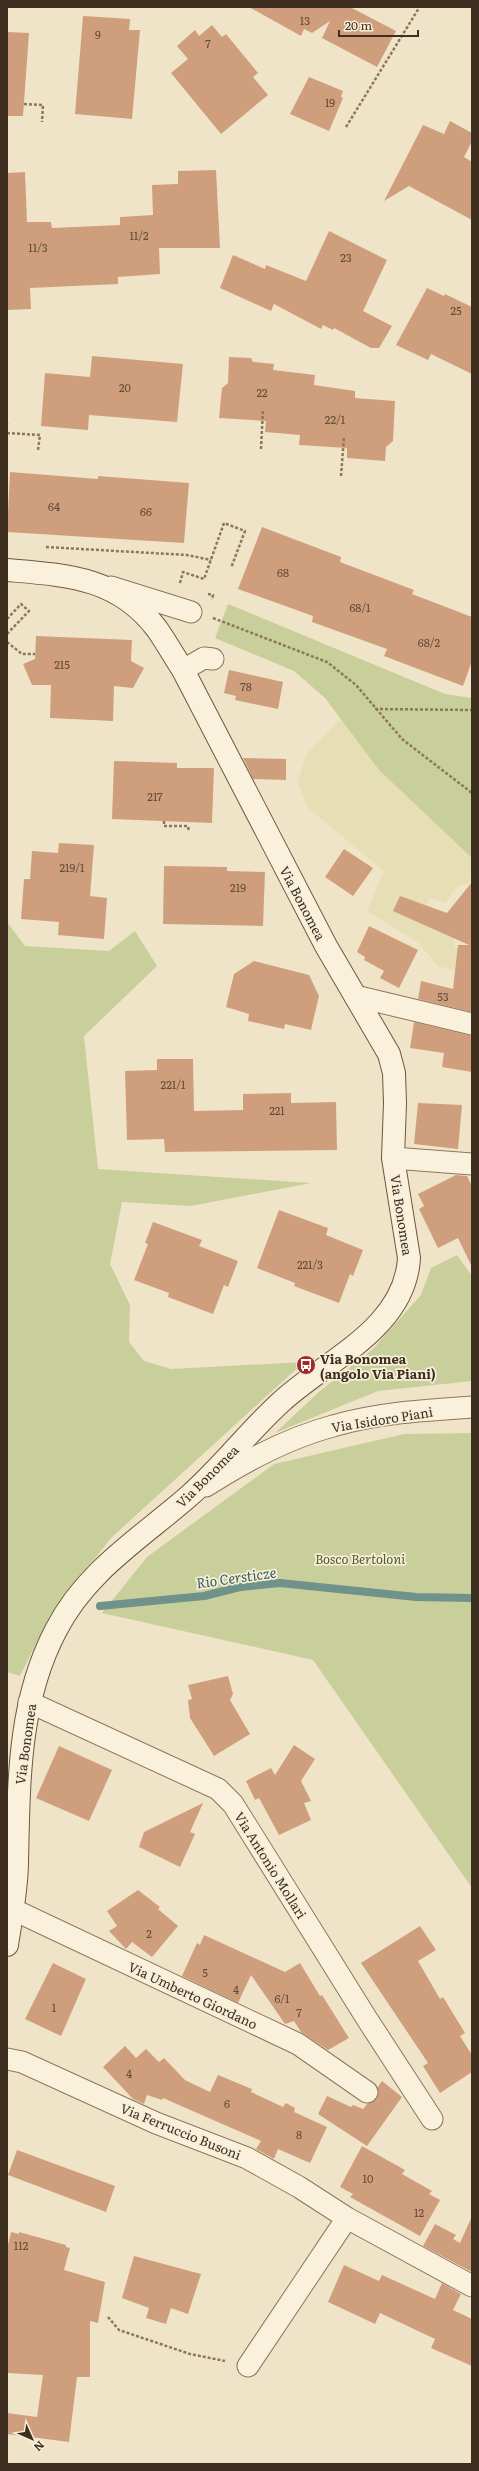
<svg xmlns="http://www.w3.org/2000/svg" width="479" height="2471" viewBox="0 0 479 2471" font-family="Literata,serif">
<style>
.farmland{fill:#e6deb5}
.green{fill:#c9cf9b}
.lines{fill:none;stroke-linecap:round;stroke-linejoin:round}
.stream{stroke:#6f938a;stroke-width:8}
.building{fill:#cf9f7d}
.street-casing{stroke:#8d765c;stroke-width:23}
.secondary-casing{stroke:#6f573f;stroke-width:24}
.path{stroke:#8d765c;stroke-width:2.5;stroke-dasharray:3 2;stroke-linecap:butt}
.street{stroke:#faf1dc;stroke-width:21}
.secondary{stroke:#faf1dc;stroke-width:22}
.labels{text-anchor:middle;dominant-baseline:central;stroke-width:3.5;stroke-linejoin:round;paint-order:stroke}
.number-label{font-size:11px;fill:#624a37}
.street-label{font-size:13px;fill:#3d2e20;stroke:#f7eed8}
.poi-label{font-size:13px;font-weight:bold;fill:#3d2e20;stroke:#f7eed8;text-anchor:start}
.park-label{font-size:13px;font-style:italic;fill:#4d5a26;stroke:#f7eed8}
.water-label{font-size:14px;font-style:italic;fill:#2f5d5a;stroke:#f7eed8}
</style>
<rect width="100%" height="100%" fill="#f0e4c8"/>
<path class="farmland" d="M341 719 379 770 472 858 470 883 457 887 445 902 430 898 418 916 453 938 455 947 472 955V974L438 966 419 943 367 911 384 871 307 807 298 781 307 754Z"/>
<path class="green" d="M228 604 445 694 472 698V858L379 770 325 698 294 671 215 638Z
M7 922 25 946 109 951 135 931 157 966 84 1036 98 1169 311 1183 191 1206 122 1202 110 1264 130 1305 129 1342 144 1361 171 1369 304 1362 111 1538 49 1617 20 1676 7 1672Z
M457 1255 472 1276V1381L378 1391 275 1433 320 1391 372 1350 421 1295 431 1268Z
M472 1433V1888L313 1660 102 1613 147 1557 274 1464 404 1434Z"/>
<g class="lines">
<path class="stream" d="M100 1606 204 1596 240 1587 280 1583 416 1597 472 1598"/>
</g>
<path class="building" d="M249 7H350L396 31 377 67 322 38 330 21 312 33 304 29 301 36Z
M83 16 130 19 129 30H140L132 119 75 114Z
M212 25 222 37 226 34 258 73 253 77 268 95 221 134 171 73 188 59 177 46 195 30 199 36Z
M7 32 29 33 23 116H7Z
M309 77 343 91 341 97 343 98 329 131 290 114Z
M450 121 472 133V141L464 157 472 162V220L409 186 384 201 423 125 444 134Z
M216 170 220 248H159L160 274 118 277V284L30 288 31 309 7 310V173L25 172 27 222H51L52 228 120 225V217L153 215 152 185 178 184V171Z
M329 231 387 260 363 311 392 326 379 348H371L334 328 333 330 323 325 321 329 274 304 271 311 220 288 233 255 265 269 266 265 306 281Z
M427 288 444 296 445 294 472 307V374L431 354 428 360 396 345Z
M92 356 183 364 177 422 89 415 88 430 41 426 45 373 90 377Z
M229 357 251 358 253 362 274 364 273 370 315 375 314 385 355 391V398L395 401 393 441 386 447 385 461 347 458V448L299 445 300 435 265 432 266 421 219 418 222 388 228 383Z
M10 472 98 479V476L189 483 184 543 7 532Z
M262 527 341 557 340 562 414 590 412 594 472 617V661L463 686 384 656 387 649 312 622 313 616 238 589Z
M36 636 132 640 131 661 144 668 133 688 114 686 113 721 50 718 51 685H32L23 664 35 659Z
M229 670 283 682 278 709 235 700 236 696 224 693Z
M243 758 286 759V780L253 779Z
M114 761 177 763V768H214L212 823 112 819Z
M59 843 94 845 90 896 107 898 104 939 58 935 59 922 21 919 24 879H30L32 851 58 853Z
M344 849 373 868 353 896 325 877Z
M164 866 227 867V871L265 872 263 926 163 924Z
M472 882V1012L418 999 421 981 453 989 458 945H469L393 911 400 896 447 913Z
M369 926 418 950 399 988 380 978 384 971 364 960 365 957 357 952Z
M254 961 309 975 319 996 311 1030 285 1024 284 1029 248 1021 249 1014 226 1007 234 974Z
M414 1022 472 1036V1072L442 1067 444 1053 410 1048Z
M157 1059H193L194 1111 243 1110V1094L291 1093V1103L336 1102 337 1150 165 1152 164 1139 127 1140 125 1071 157 1070Z
M418 1103 462 1105 458 1149 414 1144Z
M456 1175 467 1176 472 1186V1267L458 1238 438 1248 419 1209 424 1206 418 1194Z
M279 1210 328 1228 326 1235 363 1250 353 1276 350 1274 339 1303 294 1286 295 1283 257 1268Z
M153 1222 202 1240 199 1246 238 1261 228 1287 224 1285 213 1314 168 1297 169 1293 134 1280 148 1244 145 1243Z
M228 1676 233 1694 230 1700 250 1734 214 1756 190 1718 188 1700 192 1699 188 1685Z
M294 1745 315 1759 301 1781 311 1801 304 1803 311 1820 279 1835 259 1798 255 1800 246 1781 271 1768 275 1775Z
M59 1746 112 1770 89 1821 36 1798Z
M203 1803 190 1832 195 1834 180 1867 139 1847 144 1832Z
M138 1890 160 1907 158 1909 178 1926 152 1957 132 1942 126 1949 109 1931 117 1926 107 1911Z
M420 1926 436 1950 418 1961 440 1999 443 1997 465 2033 460 2036 472 2055V2072L440 2093 423 2066 428 2063 361 1963Z
M204 1935 285 1972 300 1963 320 1996 322 1995 349 2038 328 2050 301 2032 294 2021 285 2024 251 1975 238 2003 182 1976 197 1943 200 1945Z
M53 1963 86 1979 61 2036 25 2019Z
M125 2046 136 2058 146 2049 159 2062 164 2058 185 2080 210 2092 218 2075 252 2089 251 2092 283 2107 286 2103 295 2108 294 2112 327 2127 310 2163 278 2149 274 2159 256 2149 261 2141 163 2098 162 2100 147 2095 144 2104 133 2099 103 2067Z
M382 2081 402 2097 367 2146 318 2114 327 2096 351 2107 353 2105 363 2109 367 2104 377 2098 378 2087Z
M362 2146 405 2170 402 2174 432 2191 429 2194 440 2200 420 2236 350 2197 353 2194 340 2187Z
M17 2150 115 2186 106 2212 8 2175Z
M472 2216V2272L423 2246 435 2224 456 2235 453 2239 460 2243Z
M11 2232 19 2234V2232L66 2245V2247L70 2248 64 2270 105 2282 98 2323 90 2321V2377H77L69 2442 7 2434V2413L37 2417 43 2375 7 2373V2249Z
M134 2256 201 2274 188 2314 171 2308 166 2324 146 2318 149 2308 122 2298Z
M344 2265 379 2281 382 2275 435 2299 442 2283 461 2294 453 2310 472 2319V2366L431 2348 435 2339 380 2313 375 2324 328 2302Z"/>
<g class="lines">
<g class="street-casing">
<path id="street" d="M111 587 191 612
M183 670 204 658 213 659
M355 996 472 1024
M393 1158 472 1164
M206 1486C245 1461 288 1438 333 1426 377 1413 426 1410 472 1407
M29 1702 218 1789 233 1804 367 2019 432 2119
M12 1909 298 2044 367 2092
M7 2059 22 2062 156 2123 247 2158 299 2187 347 2218 472 2286
M248 2366 347 2218"/>
</g>
<g class="secondary-casing">
<path id="secondary" d="M7 570C66 575 118 577 157 629 166 642 174 656 183 670L326 946 389 1054 394 1073 395 1103 393 1158 409 1258C405 1329 326 1360 281 1402 249 1431 222 1467 189 1496 141 1538 86 1571 56 1630 18 1702 19 1782 17 1861 17 1889 11 1918 7 1945"/>
</g>
<path class="path" d="M24 104 43 105 42 122
M346 127 419 8
M7 424V423
M7 433 40 435 38 450
M261 449 263 409
M341 476 344 437
M46 547 187 555 211 560
M180 583 183 572 204 579 224 523 245 531 231 568
M208 594 213 595 212 600
M213 618 327 662 356 685 402 739 472 793
M7 619 21 604 29 611 7 634
M7 642 22 654H35
M375 709 472 710
M164 821V826H188L189 832
M108 2317 119 2330 190 2354 225 2361"/>
<use href="#street" class="street"/>
<use href="#secondary" class="secondary"/>
</g>
<defs>
<g id="bus-disc" transform="scale(1)"><circle r="9.5" fill="#9e2a2b" stroke="#f7eed8"/><path d="M-5-6H5V4H4V6H2V4H-2V6H-4V4H-5ZM-3.5-4V0h7V-4ZM-3.5 1.2v1.5H-2V1.2ZM2 1.2v1.5H3.5V1.2Z" fill="#fff"/></g>
</defs>
<g fill-rule="evenodd">
<use href="#bus-disc" x="306" y="1365"/>
</g>
<g class="labels">
<g class="number-label">
<text x="305" y="20">13</text>
<text x="98" y="34">9</text>
<text x="208" y="43">7</text>
<text x="330" y="102">19</text>
<text x="139" y="235">11/2</text>
<text x="38" y="247">11/3</text>
<text x="346" y="257">23</text>
<text x="456" y="310">25</text>
<text x="125" y="387">20</text>
<text x="262" y="392">22</text>
<text x="335" y="419">22/1</text>
<text x="54" y="506">64</text>
<text x="146" y="511">66</text>
<text x="283" y="572">68</text>
<text x="360" y="607">68/1</text>
<text x="429" y="642">68/2</text>
<text x="62" y="664">215</text>
<text x="246" y="686">78</text>
<text x="155" y="796">217</text>
<text x="72" y="867">219/1</text>
<text x="238" y="887">219</text>
<text x="443" y="996">53</text>
<text x="173" y="1084">221/1</text>
<text x="277" y="1110">221</text>
<text x="310" y="1264">221/3</text>
<text x="149" y="1933">2</text>
<text x="205" y="1972">5</text>
<text x="236" y="1989">4</text>
<text x="282" y="1998">6/1</text>
<text x="54" y="2007">1</text>
<text x="299" y="2012">7</text>
<text x="129" y="2073">4</text>
<text x="227" y="2103">6</text>
<text x="299" y="2134">8</text>
<text x="368" y="2178">10</text>
<text x="419" y="2212">12</text>
<text x="21" y="2245">112</text>
</g>
<g class="street-label">
<text transform="translate(303 903) rotate(62)">Via Bonomea</text>
<text transform="translate(402 1215) rotate(81)">Via Bonomea</text>
<text transform="translate(382 1419) rotate(-9)">Via Isidoro Piani</text>
<text transform="translate(207 1476) rotate(-45)">Via Bonomea</text>
<text transform="translate(25 1744) rotate(-82)">Via Bonomea</text>
<text transform="translate(271 1865) rotate(58)">Via Antonio Mollari</text>
<text transform="translate(193 1995) rotate(25)">Via Umberto Giordano</text>
<text transform="translate(181 2131) rotate(22)">Via Ferruccio Busoni</text>
</g>
<g class="poi-label">
<text x="320" y="1358">Via Bonomea<tspan x="320" dy="15">(angolo Via Piani)</tspan></text>
</g>
<g class="park-label">
<text x="360" y="1558">Bosco Bertoloni</text>
</g>
<g class="water-label">
<text transform="translate(236 1577) rotate(-8)">Rio Cersticze</text>
</g>
</g>
<rect width="479" height="2471" fill="none" stroke="#3d2e20" stroke-width="16"/>
<g transform="translate(32 2439) rotate(135)" stroke="#f7eed8" stroke-width="3" paint-order="stroke">
<path d="M0-3L7 15L0 10L-7 15Z" fill="#3d2e20"/>
<text y="-6" font-size="11" font-weight="bold" text-anchor="middle" fill="#3d2e20">N</text>
</g>
<path d="M339 30v6h79v-6" fill="none" stroke="#3d2e20" stroke-width="2"/>
<text x="345" y="30" font-size="12" fill="#3d2e20" stroke="#f7eed8" stroke-width="3" paint-order="stroke">20 m</text>
</svg>
